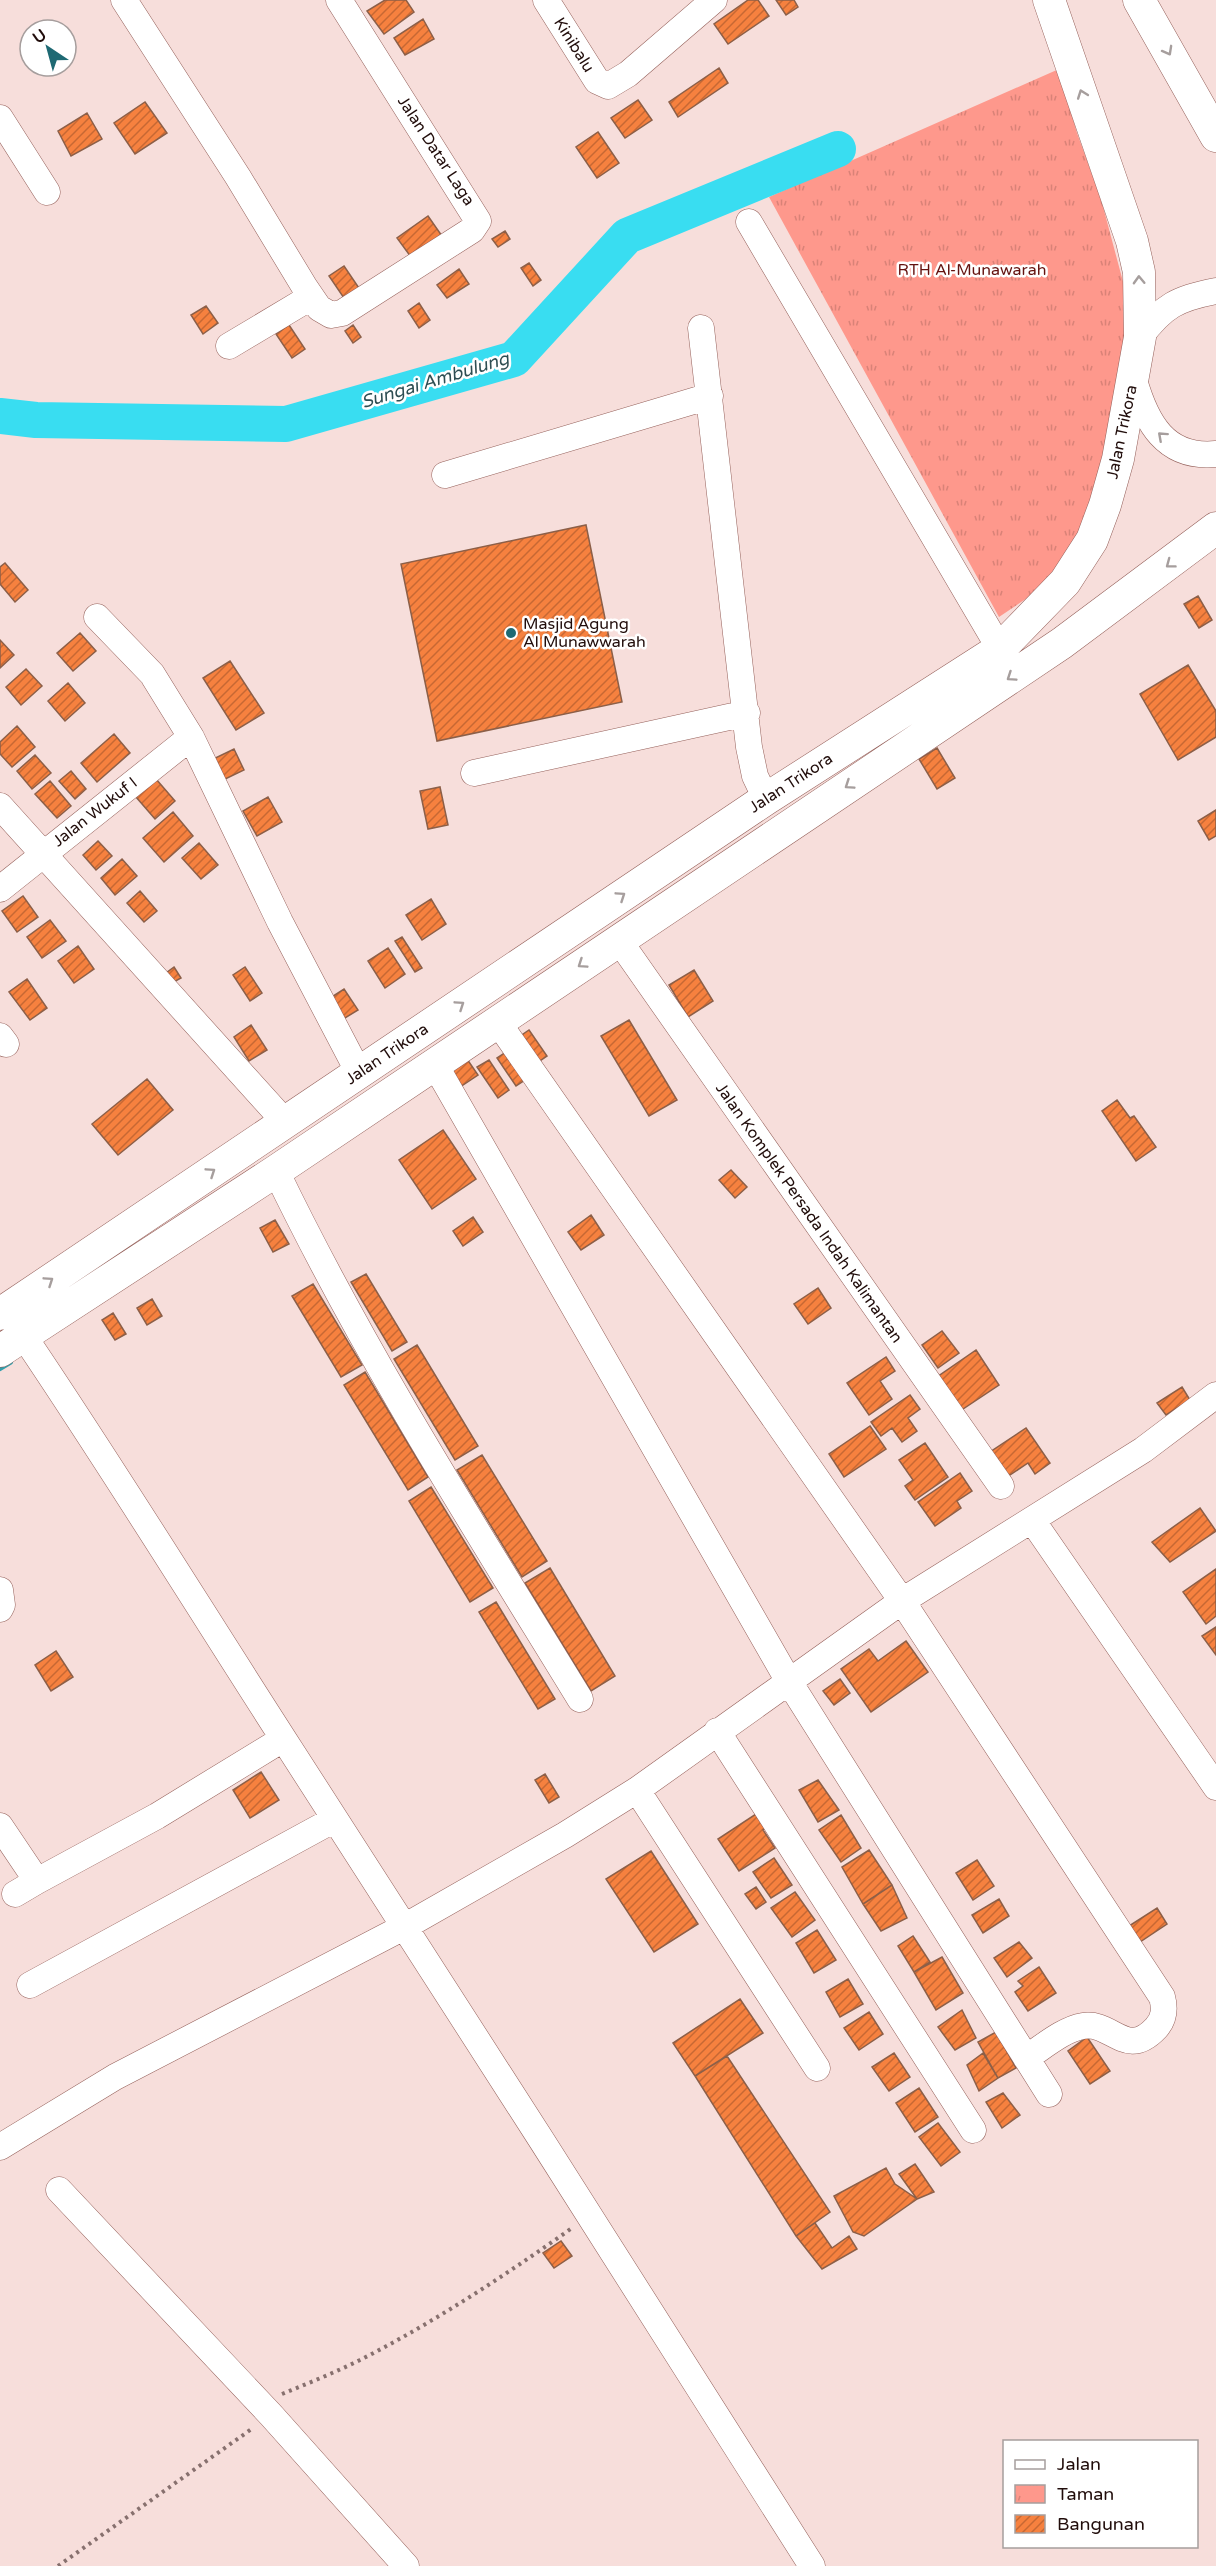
<svg xmlns="http://www.w3.org/2000/svg" width="1216" height="2566" viewBox="0 0 1216 2566" font-family="'Varela Round',sans-serif">
<style>
.park{fill:url(#park-tufts)}
.lines{fill:none;stroke-linecap:round;stroke-linejoin:round}
.stream{stroke:#329fac;stroke-width:6}
.river{stroke:#39ddf1;stroke-width:36}
.building{fill:url(#building-hatch);stroke:#8c5f48;stroke-width:1.5}
.minor-casing{stroke:#95615b;stroke-width:27}
.major-casing{stroke:#95615b;stroke-width:33}
.path{stroke:#87706e;stroke-width:4;stroke-dasharray:3 4.5;stroke-linecap:butt}
.minor{stroke:#fff;stroke-width:26}
.major{stroke:#fff;stroke-width:32}
.oneway{stroke:#a69e9d}
.poi-dot{fill:#1e6973;stroke:#fff;stroke-width:2}
.labels{text-anchor:middle;dominant-baseline:central;stroke-width:5;stroke-linejoin:round;paint-order:stroke}
.street-label{font-size:16px;fill:#210d0b;stroke:#fff}
.park-label{font-size:16px;fill:#64120f;stroke:#fff}
.poi-label{font-size:16px;fill:#210d0b;stroke:#fff;text-anchor:start}
.water-label{font-size:18px;font-style:italic;fill:#2e4e53;stroke:#fff}
</style>
<defs>
<pattern id="park-tufts" width="24" height="20" patternUnits="userSpaceOnUse" patternTransform="scale(1.5)"><rect width="24" height="20" fill="#fe988c"/><path d="M3 7l-1-3M5 7V3M7 7l1-3M15 17l-1-3M17 17v-4M19 17l1-3" fill="none" stroke="#d98277"/></pattern>
<pattern id="building-hatch" width="6" height="6" patternUnits="userSpaceOnUse" patternTransform="scale(1.5)"><rect width="6" height="6" fill="#f6813f"/><path d="M-1 1l2-2M0 6l6-6M5 7l2-2" fill="none" stroke="#c76833"/></pattern>
</defs>
<rect width="100%" height="100%" fill="#f7dedb"/>
<path class="park" d="M1059 69 1077 133 1101 199 1134 323 1093 504 1067 554 1036 592 999 617 769 197Z"/>
<g class="lines">
<path class="stream" d="M0 1368 10 1362"/>
<path class="river" d="M0 416 36 420 286 424 514 359 627 236 838 149"/>
</g>
<path class="building" d="M385 0H406L414 12 384 34 367 11Z
M748 0H758L769 16 728 44 714 24Z
M776 0H794L798 7 786 15Z
M423 19 434 39 405 55 394 38Z
M719 68 728 83 678 117 669 102Z
M638 100 652 120 625 138 611 118Z
M145 102 167 133 135 154 114 123Z
M87 113 102 139 71 156 58 131Z
M598 132 619 163 597 178 576 147Z
M428 216 442 236 411 257 397 238Z
M505 231 510 239 498 247 492 239Z
M529 263 541 280 533 286 521 268Z
M344 266 363 294 348 304 329 276Z
M459 269 469 284 447 298 437 285Z
M419 303 430 320 419 328 408 311Z
M206 306 218 323 203 334 191 315Z
M289 325 305 349 292 358 276 334Z
M353 325 361 337 353 343 345 331Z
M586 525 622 702 437 741 401 564Z
M5 563 28 590 15 602 0 584V567Z
M1198 596 1212 620 1199 628 1184 604Z
M80 633 96 651 73 671 57 653Z
M0 640 14 655 0 668Z
M230 661 264 713 236 730 203 678Z
M1188 665 1216 711V737L1178 760 1140 694Z
M26 669 42 686 21 705 6 687Z
M68 683 85 703 65 721 48 701Z
M17 726 35 747 12 767 0 754V742Z
M114 734 130 753 97 782 81 763Z
M937 748 955 778 937 789 919 759Z
M234 749 244 770 219 782 209 761Z
M35 755 51 773 32 789 17 771Z
M71 771 86 789 75 799 59 781Z
M156 779 175 801 155 819 136 797Z
M50 781 71 806 57 818 35 794Z
M440 787 448 825 428 829 420 791Z
M268 797 282 822 257 836 243 811Z
M1216 810V836L1209 840 1198 821Z
M173 812 193 836 164 862 143 838Z
M98 841 112 856 96 870 83 855Z
M199 843 218 865 201 879 182 858Z
M122 859 137 876 115 895 101 878Z
M140 891 157 911 144 922 127 903Z
M23 896 38 917 17 932 2 911Z
M431 899 446 924 422 940 406 915Z
M50 920 66 941 42 958 27 937Z
M402 937 422 968 415 972 395 941Z
M78 946 94 969 74 983 58 961Z
M388 948 405 974 385 988 368 961Z
M174 967 181 978 172 983 166 973Z
M245 967 262 993 250 1001 233 975Z
M694 970 713 1001 688 1017 669 985Z
M27 979 47 1008 30 1020 9 992Z
M344 989 358 1010 340 1021 327 1000Z
M629 1020 677 1100 649 1116 601 1036Z
M251 1025 267 1050 249 1061 234 1037Z
M529 1030 547 1056 531 1067 513 1041Z
M509 1050 528 1078 516 1086 497 1058Z
M467 1059 478 1075 460 1087 449 1072Z
M489 1060 509 1090 498 1098 477 1067Z
M147 1079 173 1110 118 1155 92 1124Z
M1117 1100 1130 1118 1134 1116 1156 1147 1136 1161 1102 1111Z
M443 1130 476 1179 432 1209 399 1160Z
M731 1170 747 1187 735 1198 719 1180Z
M591 1215 604 1235 581 1250 568 1232Z
M473 1217 483 1232 463 1246 453 1231Z
M275 1220 289 1244 273 1252 260 1228Z
M366 1274 407 1342 392 1351 351 1282Z
M313 1284 362 1365 341 1377 292 1296Z
M818 1288 831 1308 808 1324 794 1304Z
M152 1299 162 1316 147 1325 137 1308Z
M113 1313 126 1334 115 1340 102 1320Z
M942 1331 959 1353 938 1368 922 1345Z
M417 1345 478 1446 455 1460 394 1359Z
M976 1350 999 1385 960 1411 937 1377Z
M886 1357 895 1371 880 1381 892 1399 869 1415 847 1383Z
M365 1372 428 1477 408 1490 344 1385Z
M1182 1387 1190 1400 1166 1415 1157 1403Z
M910 1395 920 1409 908 1418 917 1431 902 1442 892 1428 881 1436 871 1422Z
M870 1426 886 1449 844 1477 829 1454Z
M1026 1428 1050 1463 1035 1474 1028 1463 1007 1477 990 1452Z
M925 1443 948 1477 915 1500 905 1486 913 1480 899 1460Z
M482 1455 547 1561 522 1577 457 1470Z
M960 1473 972 1491 957 1501 961 1508 935 1526 918 1502Z
M431 1487 493 1588 470 1602 409 1501Z
M1200 1508 1216 1531 1170 1562 1152 1542Z
M550 1568 615 1676 591 1691 525 1583Z
M1216 1569V1616L1206 1624 1183 1592Z
M496 1602 555 1699 538 1709 479 1612Z
M1216 1627V1655L1202 1636Z
M906 1641 928 1672 871 1712 841 1669 869 1649 878 1661Z
M56 1651 73 1677 51 1691 35 1665Z
M840 1679 850 1693 834 1705 823 1691Z
M261 1772 279 1800 250 1818 233 1790Z
M545 1774 559 1797 549 1803 535 1780Z
M818 1780 839 1810 818 1822 799 1790Z
M759 1812 769 1826 763 1830 775 1848 739 1871 718 1839Z
M841 1815 861 1848 841 1862 819 1830Z
M869 1850 892 1885 863 1904 842 1867Z
M651 1851 698 1924 654 1952 606 1879Z
M774 1858 792 1885 771 1898 753 1872Z
M977 1860 994 1886 973 1900 956 1873Z
M892 1885 907 1918 881 1931 863 1904Z
M756 1887 766 1902 756 1909 745 1894Z
M795 1892 815 1920 792 1937 771 1908Z
M999 1899 1009 1916 983 1933 972 1915Z
M1157 1908 1167 1924 1140 1942 1129 1926Z
M817 1930 836 1960 814 1973 796 1943Z
M913 1936 930 1962 914 1972 898 1946Z
M1019 1942 1032 1958 1007 1977 994 1958Z
M942 1957 963 1993 936 2010 914 1972Z
M1039 1967 1056 1993 1028 2011 1015 1992 1023 1986 1018 1981Z
M848 1979 863 2004 840 2017 826 1992Z
M740 1999 763 2033 695 2076 673 2043Z
M962 2010 976 2038 955 2050 938 2027Z
M869 2012 883 2034 859 2050 844 2028Z
M996 2032 1016 2068 998 2078 978 2042Z
M1087 2037 1110 2071 1090 2084 1068 2051Z
M894 2053 910 2077 889 2091 872 2067Z
M983 2053 998 2078 979 2091 967 2065Z
M727 2056 830 2212 796 2236 695 2076Z
M919 2088 938 2117 915 2132 896 2103Z
M1003 2093 1020 2115 1002 2128 986 2102Z
M938 2123 960 2152 941 2166 919 2137Z
M915 2164 934 2192 917 2199 899 2174Z
M886 2168 895 2184 917 2199 864 2236 853 2232 834 2196Z
M815 2223 832 2248 849 2236 857 2249 822 2269 796 2236Z
M561 2241 572 2256 554 2268 543 2253Z"/>
<g class="lines">
<g class="minor-casing">
<path id="minor" d="M124 0 238 177 304 286 319 308 331 315 342 313 472 230 478 221 339 0
M546 0 597 81 608 86 628 74 714 0
M0 118 47 192
M749 222 1000 649
M701 328 749 747 755 776 766 799
M1140 337C1163 306 1178 298 1216 291
M229 346 311 297
M1134 380C1146 422 1165 459 1216 454
M445 475 710 396
M97 617 152 674 191 737 280 922 359 1073
M474 773 747 713
M0 806 285 1122
M0 889 191 737
M618 939 1001 1486
M497 1021 902 1601 1162 1997C1165 2008 1165 2018 1156 2028 1126 2060 1112 2021 1083 2026 1064 2029 1043 2047 1026 2058
M0 1036 6 1044
M434 1063 788 1680 1049 2094
M276 1171C364 1354 474 1526 580 1699
M23 1335C115 1471 201 1611 290 1749 465 2021 640 2292 812 2566
M1032 1520 1216 1787
M0 1590 2 1605 0 1609
M717 1731 973 2130
M637 1790 817 2068
M0 1826 37 1881 157 1816 283 1739
M15 1894 37 1881
M30 1985 335 1819
M0 2147 115 2077 404 1927 565 1835 637 1790 902 1601 1143 1450 1216 1395
M59 2190 271 2415 406 2566"/>
</g>
<g class="major-casing">
<path id="major" d="M1139 0 1216 136
M0 1314 766 799 1000 649 1065 582 1092 540 1105 505 1118 459 1140 337 1139 272 1132 241 1049 0
M0 1351 276 1171 1062 643 1216 528"/>
</g>
<path class="path" d="M282 2394C309 2383 336 2372 362 2359 436 2321 504 2276 572 2228
M58 2566 253 2428"/>
<use href="#minor" class="minor"/>
<use href="#major" class="major"/>
</g>
<defs><path id="oneway-chevron" d="M-2-3.5L2.5 0L-2 3.5" fill="none" stroke-width="1.6" stroke-linecap="round" stroke-linejoin="round" transform="scale(1.5)"/></defs>
<g class="oneway">
<use href="#oneway-chevron" transform="translate(1168 51) rotate(61)"/>
<use href="#oneway-chevron" transform="translate(1082 94) rotate(-110)"/>
<use href="#oneway-chevron" transform="translate(1139 280) rotate(-92)"/>
<use href="#oneway-chevron" transform="translate(1162 436) rotate(-138)"/>
<use href="#oneway-chevron" transform="translate(1170 564) rotate(143)"/>
<use href="#oneway-chevron" transform="translate(1011 677) rotate(146)"/>
<use href="#oneway-chevron" transform="translate(849 785) rotate(146)"/>
<use href="#oneway-chevron" transform="translate(621 896) rotate(-34)"/>
<use href="#oneway-chevron" transform="translate(582 964) rotate(146)"/>
<use href="#oneway-chevron" transform="translate(460 1005) rotate(-34)"/>
<use href="#oneway-chevron" transform="translate(211 1172) rotate(-34)"/>
<use href="#oneway-chevron" transform="translate(49 1281) rotate(-34)"/>
</g>
<circle class="poi-dot" cx="511" cy="633" r="6"/>
<g class="labels">
<g class="street-label">
<text transform="translate(574 45) rotate(58)">Kinibalu</text>
<text transform="translate(436 151) rotate(57)">Jalan Datar Laga</text>
<text transform="translate(1122 432) rotate(-78)">Jalan Trikora</text>
<text transform="translate(791 783) rotate(-33)">Jalan Trikora</text>
<text transform="translate(95 812) rotate(-38)">Jalan Wukuf I</text>
<text transform="translate(387 1054) rotate(-34)">Jalan Trikora</text>
<text transform="translate(809 1213) rotate(55)">Jalan Komplek Persada Indah Kalimantan</text>
</g>
<g class="park-label">
<text x="972" y="270">RTH Al-Munawarah</text>
</g>
<g class="poi-label">
<text x="523" y="624">Masjid Agung<tspan x="523" dy="18">Al Munawwarah</tspan></text>
</g>
<g class="water-label">
<text transform="translate(435 380) rotate(-17)">Sungai Ambulung</text>
</g>
</g>
<rect x="1003" y="2440" width="195" height="108" fill="#ffffff" stroke="#a69e9d" stroke-width="1.5"/>
<rect x="1015" y="2460" width="30" height="9" fill="#ffffff" stroke="#a69e9d" stroke-width="1.5"/>
<text x="1057" y="2470" font-size="18" fill="#210d0b">Jalan</text>
<rect x="1015" y="2485" width="30" height="18" fill="url(#park-tufts)" stroke="#a69e9d" stroke-width="1.5"/>
<text x="1057" y="2500" font-size="18" fill="#210d0b">Taman</text>
<rect x="1015" y="2515" width="30" height="18" fill="url(#building-hatch)" stroke="#a69e9d" stroke-width="1.5"/>
<text x="1057" y="2530" font-size="18" fill="#210d0b">Bangunan</text>
<g transform="translate(48 48) rotate(324)"><circle r="28" fill="#ffffff" stroke="#a69e9d" stroke-width="1.5"/>
<path d="M0-4.5L10 22L0 15L-10 22Z" fill="#1e6973"/>
<text y="-9" font-size="16" font-weight="bold" text-anchor="middle" fill="#210d0b">U</text>
</g>
</svg>
